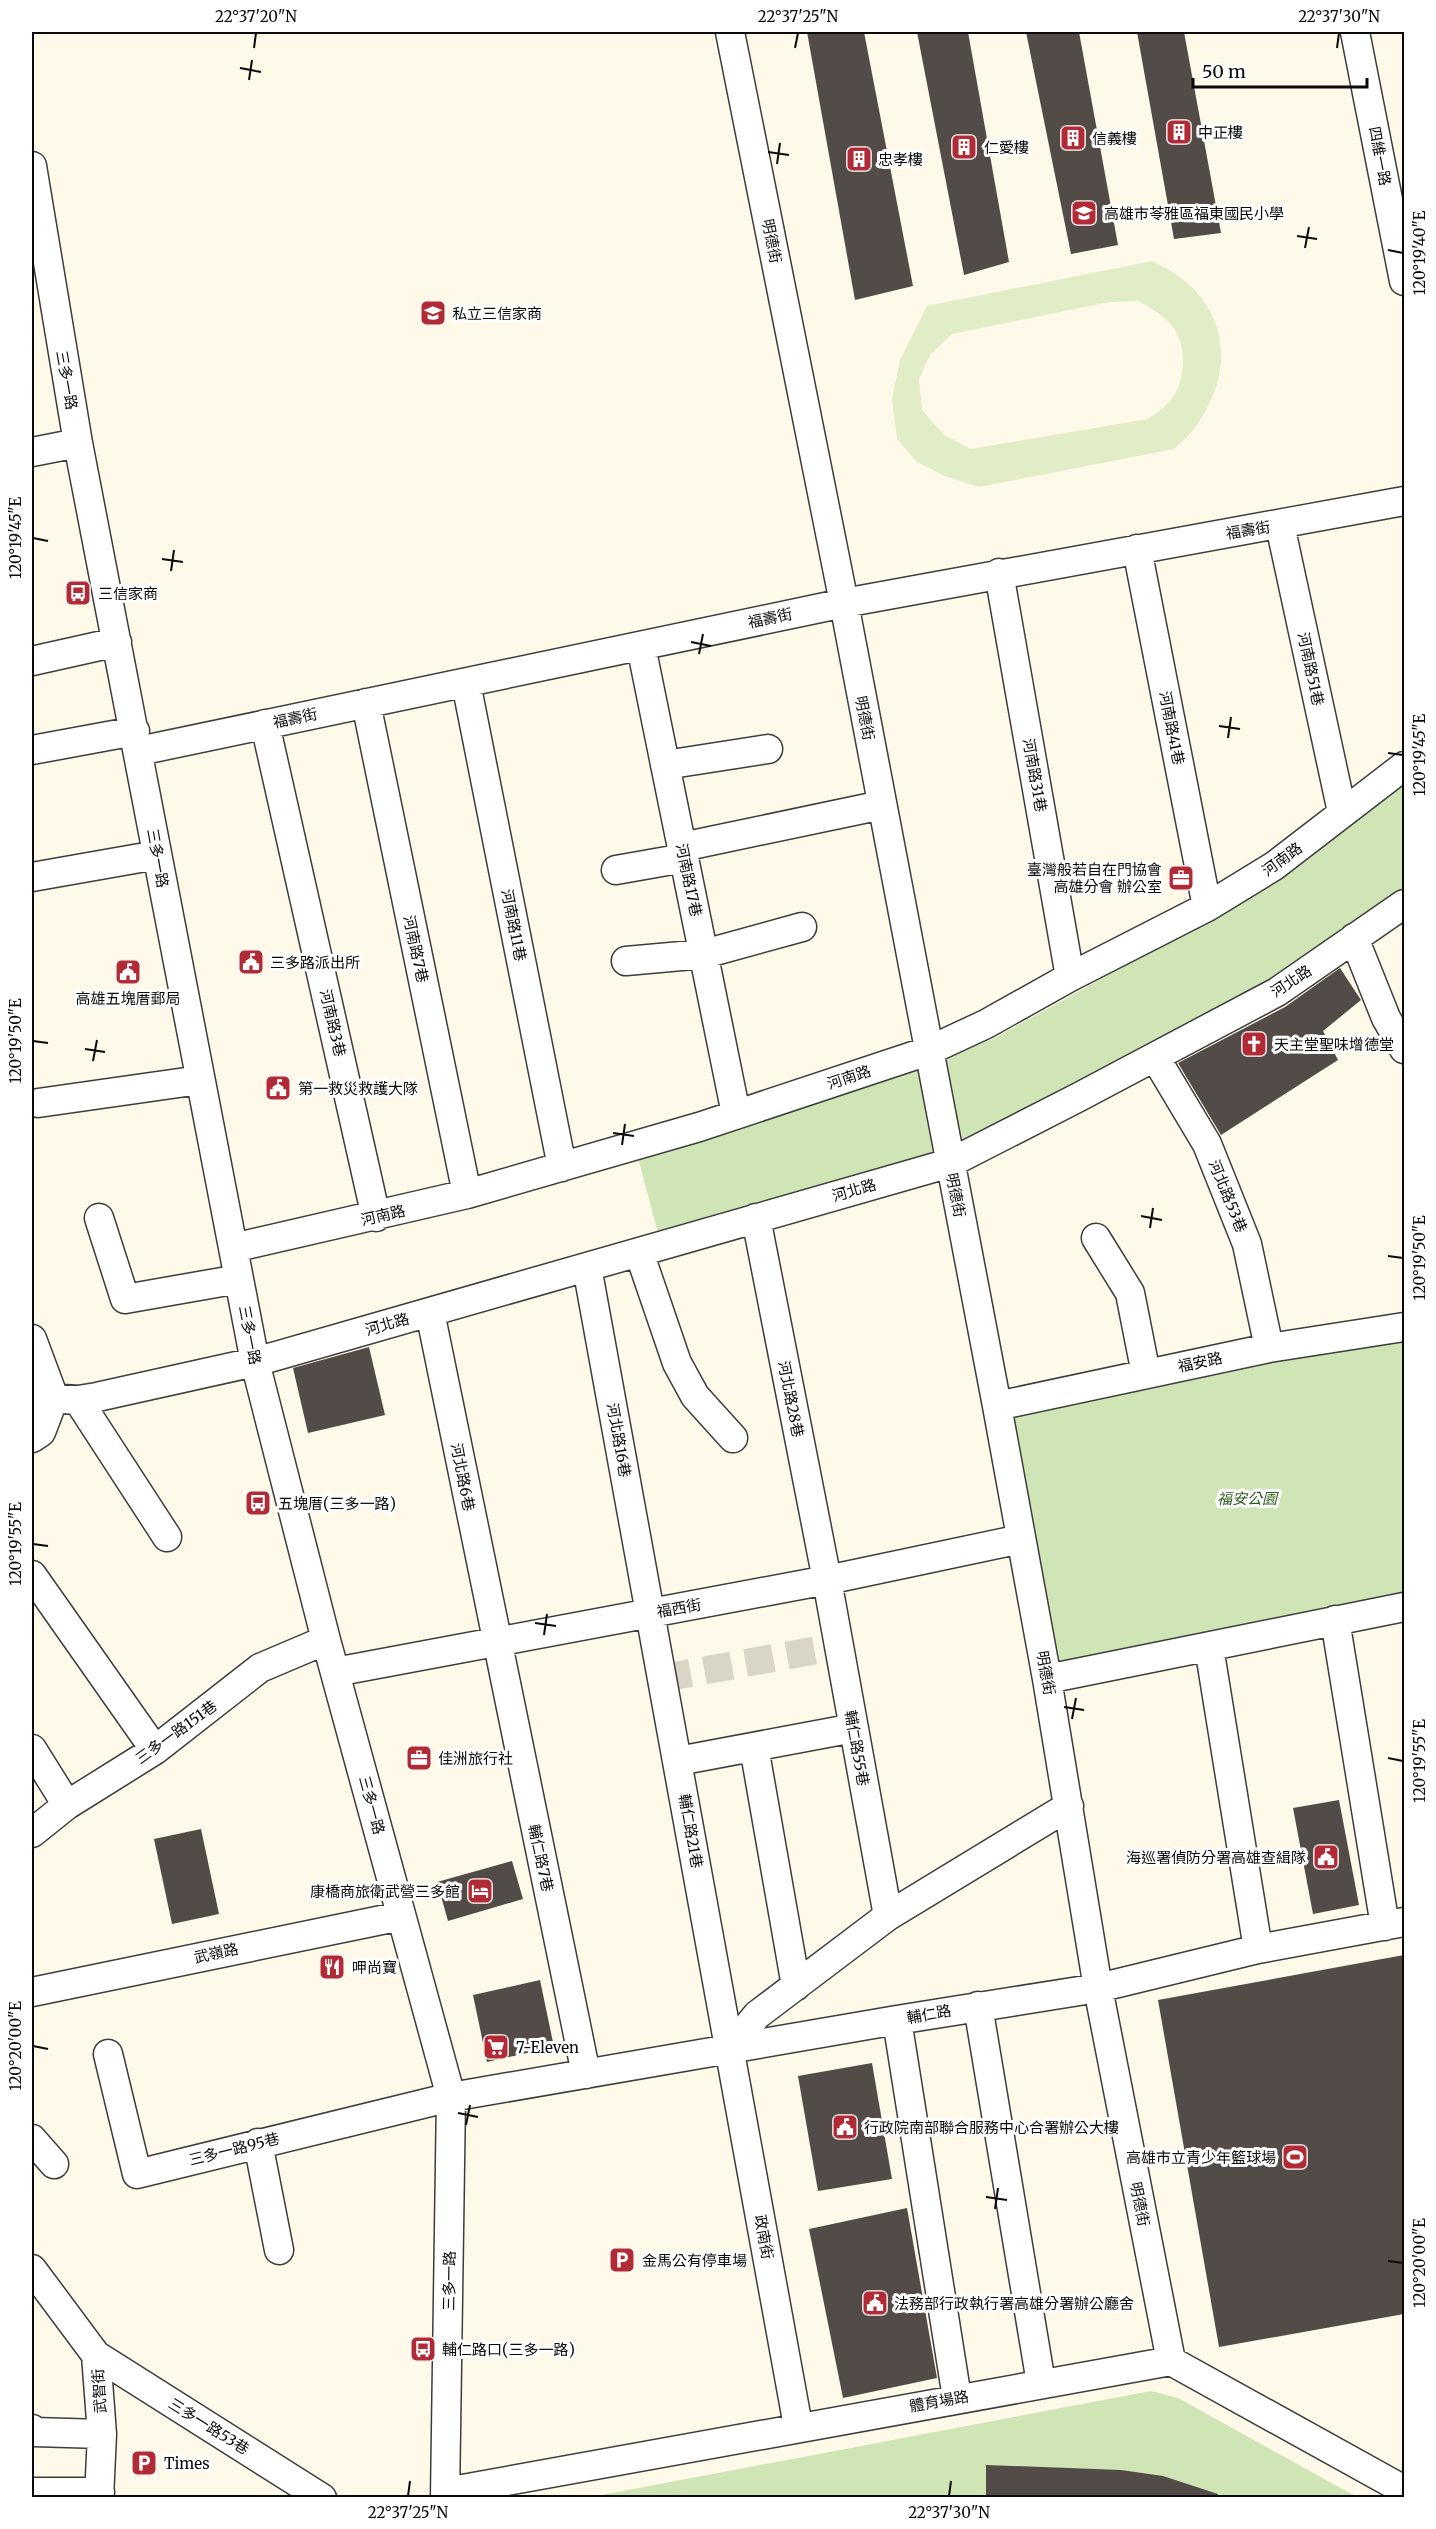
<svg xmlns="http://www.w3.org/2000/svg" width="1436" height="2529" viewBox="0 0 1436 2529" font-family="Merriweather,'Noto Sans TC',serif">
<style>
.green{fill:#d0e5b5}
.pitch{fill:#e1edc6;fill-rule:evenodd}
.building{fill:#524b47}
.lines{fill:none;stroke-linecap:round;stroke-linejoin:round}
.minor-tunnel{stroke:#d9d5c7;stroke-width:28;stroke-dasharray:28 14;stroke-linecap:butt}
.minor-casing{stroke:#3d3d3d;stroke-width:31}
.minor{stroke:#fff;stroke-width:28}
.ticks{fill:none;stroke:#0a0a0a;stroke-width:2}
.labels{text-anchor:middle;dominant-baseline:central;stroke-width:6;stroke-linejoin:round;paint-order:stroke}
.poi-label{font-size:15px;fill:#0a0a0a;stroke:#fff;text-anchor:start}
.street-label{font-size:15px;fill:#0a0a0a;stroke:#fff}
.park-label{font-size:15px;font-style:italic;fill:#2e5d1f;stroke:#fff}
.neatline{fill:none;stroke:#0a0a0a;stroke-width:2}
.ticks-label{font-size:15px;text-anchor:middle;fill:#0a0a0a}
</style>
<rect width="100%" height="100%" fill="#fef9e8"/>
<path class="green" d="M1404 780V891L1274 981 954 1149 660 1240 638 1158 710 1136 993 1039 1265 888Z
M1404 1336V1599L1057 1666 1009 1412Z
M1151 2391 1178 2398 1357 2497 586 2498Z"/>
<path class="pitch" d="M1152 261C1224 293 1241 361 1197 425 1191 434 1182 442 1174 449L979 487 945 476 917 462 897 439 892 399 900 360 927 306ZM1138 301C1152 309 1170 318 1177 334 1187 353 1184 385 1170 401 1164 408 1155 414 1148 419L971 449 944 435 922 410 919 379 930 355 952 334 1109 302Z"/>
<path class="building" d="M807 32H864L913 286 855 300Z
M917 32H968L1009 262 964 275Z
M1026 32H1079L1118 245 1071 254Z
M1137 32H1184L1221 233 1174 239Z
M1340 968 1361 1000 1323 1031 1338 1060 1221 1135 1178 1063 1285 1007Z
M369 1347 385 1415 308 1433 293 1368Z
M1339 1800 1359 1905 1313 1914 1293 1808Z
M201 1829 219 1914 172 1924 154 1839Z
M512 1861 523 1899 448 1921 437 1882Z
M1404 1955V2314L1219 2347 1158 2000Z
M540 1980 554 2047 487 2062 473 1995Z
M872 2063 892 2179 818 2191 798 2076Z
M907 2208 937 2378 843 2398 809 2229Z
M986 2465 1121 2470 1163 2476 1218 2494 1217 2498H986Z"/>
<g class="lines">
<path class="minor-tunnel" d="M663 1678 839 1646"/>
<g class="minor-casing">
<path id="minor" d="M730 32 844 603 997 1406 1047 1679 1098 1988 1171 2361
M1355 32 1404 281
M32 166 78 443 255 1362 326 1640 451 2097 445 2498
M32 452 78 443
M1280 525 1342 812
M1137 549 1207 907
M999 573 1070 977
M641 646 736 1114
M32 661 117 642
M466 683 562 1167
M366 703 467 1194
M265 724 376 1217
M32 750 135 731
M139 751 844 603 1404 501
M665 765 768 749
M682 847 882 805
M616 870 684 858
M32 877 157 855
M1354 938 1386 1018 1404 1049
M626 961 704 954 802 927
M1155 1057 1207 1144 1247 1244 1269 1348
M38 1103 200 1080
M99 1218 125 1299 239 1279
M756 1218 827 1580 888 1916
M1096 1238 1130 1293 1146 1374
M233 1248 467 1194 699 1127 928 1051 986 1024 1070 977 1207 907 1274 866 1404 766
M639 1252 677 1363 695 1396 733 1438
M587 1267 798 2426
M430 1312 586 2074
M32 1339 54 1398 41 1432 32 1438
M32 1397 78 1400 97 1397 255 1362 950 1163 1079 1097 1277 992 1404 904
M78 1400 167 1537
M997 1406 1269 1348 1404 1327
M32 1575 155 1750
M1335 1620 1385 1926
M1209 1647 1258 1949
M335 1672 827 1580 1021 1539
M1047 1679 1404 1607
M754 1747 796 1986
M32 1749 67 1805
M678 1761 854 1728
M32 1833 67 1805 155 1750 260 1668 326 1640
M32 1992 401 1916
M978 2006 1041 2383
M897 2020 957 2398
M730 2048 757 2015 888 1916 1069 1806
M108 2054 137 2174 451 2097 897 2020 1098 1988 1258 1949 1404 1922
M32 2139 54 2164
M258 2143 279 2250
M32 2269 96 2355 102 2434 99 2498
M96 2355 322 2498
M32 2429 34 2432 102 2434
M32 2492H100
M446 2492 1171 2361 1404 2490"/>
</g>
<use href="#minor" class="minor"/>
</g>
<path class="ticks" d="M254 48 256 33M795 48 798 33M1337 48 1339 33M240 68 261 72M249 80 252 60M768 152 789 155M777 164 780 143M1297 236 1317 239M1305 248 1309 227M1388 250 1403 253M33 538 48 541M162 559 183 562M171 571 174 550M691 642 711 646M699 654 703 634M1219 726 1240 729M1228 738 1231 717M1388 753 1403 755M33 1041 48 1043M85 1049 105 1052M93 1061 97 1040M613 1133 634 1136M622 1145 625 1124M1141 1216 1162 1220M1150 1228 1153 1208M1388 1256 1403 1258M33 1544 48 1546M535 1623 556 1626M544 1635 547 1614M1064 1707 1084 1710M1072 1719 1076 1698M1388 1758 1403 1761M33 2046 48 2049M458 2113 478 2117M466 2125 470 2105M986 2197 1007 2200M995 2209 998 2188M1388 2261 1403 2263M408 2496 410 2481M949 2496 951 2481"/>
<defs>
<g id="building-square" transform="scale(1.35)"><rect x="-9" y="-9" width="18" height="18" rx="4" fill="#b12b36" stroke="#fff"/><path d="M-4-6H4V6H1V3H-1V6H-4ZM-2.5-4.3h1.7v1.8h-1.7ZM.8-4.3h1.7v1.8H.8ZM-2.5-1h1.7V.8h-1.7ZM.8-1h1.7V.8H.8Z" fill="#fff"/></g>
<g id="school-square" transform="scale(1.35)"><rect x="-9" y="-9" width="18" height="18" rx="4" fill="#b12b36" stroke="#fff"/><path d="M0-5L7-2L0 1L-7-2ZM-4 1L0 2.5L4 1V4Q0 6-4 4Z" fill="#fff"/></g>
<g id="bus-square" transform="scale(1.35)"><rect x="-9" y="-9" width="18" height="18" rx="4" fill="#b12b36" stroke="#fff"/><path d="M-5-6H5V4H4V6H2V4H-2V6H-4V4H-5ZM-3.5-4V0h7V-4ZM-3.5 1.2v1.5H-2V1.2ZM2 1.2v1.5H3.5V1.2Z" fill="#fff"/></g>
<g id="office-square" transform="scale(1.35)"><rect x="-9" y="-9" width="18" height="18" rx="4" fill="#b12b36" stroke="#fff"/><path d="M-6-3h4V-5.5h4V-3h4V5H-6ZM-1-4.5V-3h2v-1.5ZM-6 0V1H6V0Z" fill="#fff"/></g>
<g id="civic-square" transform="scale(1.35)"><rect x="-9" y="-9" width="18" height="18" rx="4" fill="#b12b36" stroke="#fff"/><path d="M-.6-6.5H3V-4.5H.6V-3L4-1V1h2V6H-6V1h2V-1L-.6-3ZM-1.2 2.5V6h2.4V2.5Z" fill="#fff"/></g>
<g id="church-square" transform="scale(1.35)"><rect x="-9" y="-9" width="18" height="18" rx="4" fill="#b12b36" stroke="#fff"/><path d="M-1.2-6h2.4v3.5h3.3v2.4h-3.3V6h-2.4V-.1h-3.3v-2.4h3.3Z" fill="#fff"/></g>
<g id="hotel-square" transform="scale(1.35)"><rect x="-9" y="-9" width="18" height="18" rx="4" fill="#b12b36" stroke="#fff"/><path d="M-6-4.5h1.5V1H6V5H4.5V3h-9V5H-6ZM-4 0a1.8 1.8 0 1 1 3.6 0ZM.5 0V-2.5h3Q6-2.5 6 0Z" fill="#fff"/></g>
<g id="restaurant-square" transform="scale(1.35)"><rect x="-9" y="-9" width="18" height="18" rx="4" fill="#b12b36" stroke="#fff"/><path d="M-5-6h1v4h1v-4h1v4h1v-4h1v5L-1.5 .5V6h-2V.5L-5-1ZM5-6V6H3V1.5H1.5Q1.5-4 5-6Z" fill="#fff"/></g>
<g id="supermarket-square" transform="scale(1.35)"><rect x="-9" y="-9" width="18" height="18" rx="4" fill="#b12b36" stroke="#fff"/><path d="M-6-5.5h2.5l.6 2H6L4.5 2H-2.5L-4.4-4H-6ZM-1.5 3.2a1.3 1.3 0 1 0 .1 0ZM3 3.2a1.3 1.3 0 1 0 .1 0Z" fill="#fff"/></g>
<g id="stadium-square" transform="scale(1.35)"><rect x="-9" y="-9" width="18" height="18" rx="4" fill="#b12b36" stroke="#fff"/><path d="M0-5a6.5 5 0 1 0 0 10a6.5 5 0 1 0 0-10ZM-3.5-1.8h7v3.6h-7Z" fill="#fff"/></g>
<g id="parking-square" transform="scale(1.35)"><rect x="-9" y="-9" width="18" height="18" rx="4" fill="#b12b36" stroke="#fff"/><path d="M-3.5-5.5H1a3.5 3.5 0 0 1 0 7H-1V5.5H-3.5ZM-1-3.4V-.6H.8a1.4 1.4 0 0 0 0-2.8Z" fill="#fff"/></g>
</defs>
<g fill-rule="evenodd">
<use href="#building-square" x="1179" y="132"/>
<use href="#building-square" x="1073" y="138"/>
<use href="#building-square" x="964" y="147"/>
<use href="#building-square" x="859" y="159"/>
<use href="#school-square" x="1084" y="213"/>
<use href="#school-square" x="433" y="313"/>
<use href="#bus-square" x="78" y="593"/>
<use href="#office-square" x="1181" y="878"/>
<use href="#civic-square" x="251" y="962"/>
<use href="#civic-square" x="128" y="972"/>
<use href="#church-square" x="1254" y="1044"/>
<use href="#civic-square" x="278" y="1088"/>
<use href="#bus-square" x="258" y="1503"/>
<use href="#office-square" x="419" y="1758"/>
<use href="#civic-square" x="1326" y="1857"/>
<use href="#hotel-square" x="480" y="1891"/>
<use href="#restaurant-square" x="332" y="1967"/>
<use href="#supermarket-square" x="496" y="2047"/>
<use href="#civic-square" x="845" y="2127"/>
<use href="#stadium-square" x="1295" y="2157"/>
<use href="#parking-square" x="622" y="2260"/>
<use href="#civic-square" x="875" y="2303"/>
<use href="#bus-square" x="423" y="2349"/>
<use href="#parking-square" x="144" y="2463"/>
</g>
<g class="labels">
<g class="poi-label">
<text x="1198" y="132">中正樓</text>
<text x="1092" y="138">信義樓</text>
<text x="984" y="147">仁愛樓</text>
<text x="878" y="159">忠孝樓</text>
<text x="1104" y="213">高雄市苓雅區福東國民小學</text>
<text x="452" y="313">私立三信家商</text>
<text x="98" y="593">三信家商</text>
<text x="1162" y="869" text-anchor="end">臺灣般若自在門協會<tspan x="1162" dy="17">高雄分會 辦公室</tspan></text>
<text x="270" y="962">三多路派出所</text>
<text x="128" y="998" text-anchor="middle">高雄五塊厝郵局</text>
<text x="1274" y="1044">天主堂聖味增德堂</text>
<text x="298" y="1088">第一救災救護大隊</text>
<text x="278" y="1503">五塊厝(三多一路)</text>
<text x="438" y="1758">佳洲旅行社</text>
<text x="1306" y="1857" text-anchor="end">海巡署偵防分署高雄查緝隊</text>
<text x="460" y="1891" text-anchor="end">康橋商旅衛武營三多館</text>
<text x="352" y="1967">呷尚寶</text>
<text x="516" y="2047">7-Eleven</text>
<text x="864" y="2127">行政院南部聯合服務中心合署辦公大樓</text>
<text x="1276" y="2157" text-anchor="end">高雄市立青少年籃球場</text>
<text x="642" y="2260">金馬公有停車場</text>
<text x="894" y="2303">法務部行政執行署高雄分署辦公廳舍</text>
<text x="442" y="2349">輔仁路口(三多一路)</text>
<text x="164" y="2463">Times</text>
</g>
<g class="street-label">
<text transform="translate(1380 156) rotate(79)">四維一路</text>
<text transform="translate(772 241) rotate(79)">明德街</text>
<text transform="translate(67 380) rotate(80)">三多一路</text>
<text transform="translate(1248 530) rotate(-9)">福壽街</text>
<text transform="translate(770 618) rotate(-12)">福壽街</text>
<text transform="translate(1311 669) rotate(78)">河南路51巷</text>
<text transform="translate(295 718) rotate(-12)">福壽街</text>
<text transform="translate(865 718) rotate(79)">明德街</text>
<text transform="translate(1172 728) rotate(79)">河南路41巷</text>
<text transform="translate(1035 775) rotate(80)">河南路31巷</text>
<text transform="translate(158 858) rotate(80)">三多一路</text>
<text transform="translate(1282 859) rotate(-36)">河南路</text>
<text transform="translate(689 880) rotate(78)">河南路17巷</text>
<text transform="translate(514 925) rotate(79)">河南路11巷</text>
<text transform="translate(416 949) rotate(78)">河南路7巷</text>
<text transform="translate(1291 981) rotate(-33)">河北路</text>
<text transform="translate(333 1023) rotate(77)">河南路3巷</text>
<text transform="translate(849 1077) rotate(-18)">河南路</text>
<text transform="translate(854 1190) rotate(-16)">河北路</text>
<text transform="translate(956 1195) rotate(79)">明德街</text>
<text transform="translate(1228 1196) rotate(68)">河北路53巷</text>
<text transform="translate(383 1215) rotate(-13)">河南路</text>
<text transform="translate(387 1324) rotate(-16)">河北路</text>
<text transform="translate(250 1335) rotate(79)">三多一路</text>
<text transform="translate(1200 1362) rotate(-12)">福安路</text>
<text transform="translate(791 1399) rotate(79)">河北路28巷</text>
<text transform="translate(619 1440) rotate(80)">河北路16巷</text>
<text transform="translate(463 1477) rotate(79)">河北路6巷</text>
<text transform="translate(679 1608) rotate(-10)">福西街</text>
<text transform="translate(1046 1673) rotate(80)">明德街</text>
<text transform="translate(176 1732) rotate(-36)">三多一路151巷</text>
<text transform="translate(857 1748) rotate(80)">輔仁路55巷</text>
<text transform="translate(372 1805) rotate(75)">三多一路</text>
<text transform="translate(691 1831) rotate(80)">輔仁路21巷</text>
<text transform="translate(541 1858) rotate(78)">輔仁路7巷</text>
<text transform="translate(216 1953) rotate(-12)">武嶺路</text>
<text transform="translate(929 2014) rotate(-10)">輔仁路</text>
<text transform="translate(234 2149) rotate(-14)">三多一路95巷</text>
<text transform="translate(1140 2204) rotate(79)">明德街</text>
<text transform="translate(764 2237) rotate(80)">政南街</text>
<text transform="translate(449 2281) rotate(-89)">三多一路</text>
<text transform="translate(99 2391) rotate(-94)">武智街</text>
<text transform="translate(939 2401) rotate(-10)">體育場路</text>
<text transform="translate(209 2426) rotate(32)">三多一路53巷</text>
</g>
<g class="park-label">
<text x="1247" y="1498">福安公園</text>
</g>
</g>
<rect width="1436" height="2529" fill="none" stroke="#ffffff" stroke-width="66"/>
<path d="M1193 78v9h174v-9" fill="none" stroke="#0a0a0a" stroke-width="3"/>
<text x="1202" y="78" font-size="18" fill="#0a0a0a" stroke="#ffffff" stroke-width="4.5" paint-order="stroke">50 m</text>
<rect x="33" y="33" width="1370" height="2463" class="neatline"/>
<g class="ticks-label">
<text x="256" y="22">22°37'20"N</text>
<text x="798" y="22">22°37'25"N</text>
<text x="1339" y="22">22°37'30"N</text>
<text transform="translate(1420 253) rotate(-90)" y="5">120°19'40"E</text>
<text transform="translate(16 538) rotate(-90)" y="5">120°19'45"E</text>
<text transform="translate(1420 755) rotate(-90)" y="5">120°19'45"E</text>
<text transform="translate(16 1041) rotate(-90)" y="5">120°19'50"E</text>
<text transform="translate(1420 1258) rotate(-90)" y="5">120°19'50"E</text>
<text transform="translate(16 1544) rotate(-90)" y="5">120°19'55"E</text>
<text transform="translate(1420 1761) rotate(-90)" y="5">120°19'55"E</text>
<text transform="translate(16 2046) rotate(-90)" y="5">120°20'00"E</text>
<text transform="translate(1420 2263) rotate(-90)" y="5">120°20'00"E</text>
<text x="408" y="2518">22°37'25"N</text>
<text x="949" y="2518">22°37'30"N</text>
</g>
</svg>
